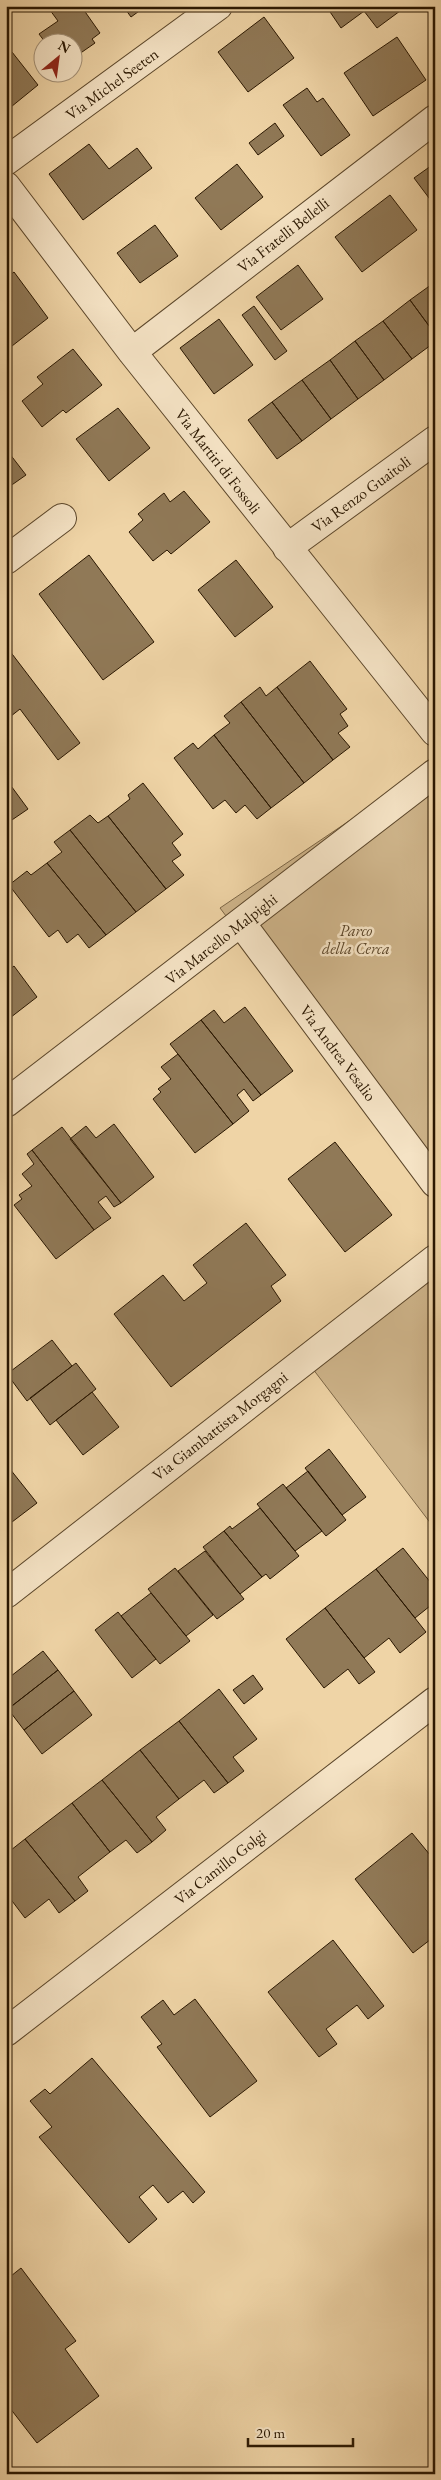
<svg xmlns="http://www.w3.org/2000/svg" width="441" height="2480" viewBox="0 0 441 2480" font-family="'EB Garamond',serif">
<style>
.green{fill:#ceb48a;stroke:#7c6646}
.building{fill:#907957;stroke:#2a1701}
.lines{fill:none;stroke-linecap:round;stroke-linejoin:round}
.minor-casing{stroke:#5b462a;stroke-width:30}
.minor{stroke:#f5e3c5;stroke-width:28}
.labels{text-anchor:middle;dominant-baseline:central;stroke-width:5;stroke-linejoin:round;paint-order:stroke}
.street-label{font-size:16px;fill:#2a1701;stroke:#f5e3c5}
.park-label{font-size:16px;font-style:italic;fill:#5b462a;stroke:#f5e3c5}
</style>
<rect width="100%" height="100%" fill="#efd4a6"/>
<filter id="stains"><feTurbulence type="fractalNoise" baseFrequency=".004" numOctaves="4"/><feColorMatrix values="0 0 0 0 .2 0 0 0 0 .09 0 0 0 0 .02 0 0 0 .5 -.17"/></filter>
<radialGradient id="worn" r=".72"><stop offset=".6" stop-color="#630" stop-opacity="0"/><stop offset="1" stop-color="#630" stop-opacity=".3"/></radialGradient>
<path class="green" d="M435 763V1193L220 908Z
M435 1255V1529L303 1356Z"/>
<path class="building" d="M47 6H81L100 33 92 39 95 43 72 59V42H45L39 34 58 21Z
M123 6H146L131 17Z
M326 6H371L341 28Z
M371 6H397L400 11 377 28 364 11Z
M264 17 294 58 248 92 218 52Z
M397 37 426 80 373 116 344 73Z
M12 52 38 85 6 111V56Z
M307 88 317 102 323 98 350 135 321 156 283 105Z
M275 123 284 136 258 155 249 143Z
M89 144 109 169 137 148 152 168 83 220 49 174Z
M435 163V206L414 178Z
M237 164 263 197 221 230 195 198Z
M390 195 417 230 362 272 335 237Z
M155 225 178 256 140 283 117 253Z
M298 265 323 299 281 330 256 297Z
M14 272 48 318 12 346 6 338V278Z
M435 282V334L410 300Z
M410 300 435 334V342L412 359 383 321Z
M254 306 287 351 275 360 242 315Z
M219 319 253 365 214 394 180 348Z
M383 321 412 359 384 380 355 341Z
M355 341 384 380 358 399 330 360Z
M73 349 102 385 66 413 63 410 42 427 22 401 43 384 37 377Z
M330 360 358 399 331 419 302 380Z
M302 380 331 419 302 441 272 402Z
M272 402 302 441 277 459 248 420Z
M118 408 150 448 109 481 76 439Z
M6 449 26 475 6 489Z
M184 491 210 522 171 554 167 550 153 561 129 532 143 520 138 514 164 493 170 502Z
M89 555 154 642 103 680 39 594Z
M236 560 273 607 235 637 198 590Z
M6 646 80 743 58 760 20 709 6 720Z
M310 661 347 709 340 714 348 726 338 733 350 747 333 760 277 687Z
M260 687 266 696 277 687 333 760 304 783 241 702Z
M241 702 304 783 271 808 214 735 230 723 224 716Z
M214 735 271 808 257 819 245 805 236 813 225 800 213 809 174 758 193 743 198 749Z
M6 779 28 809 6 824Z
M143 783 183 834 172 843 181 855 172 861 184 875 166 889 108 816 130 799 128 795Z
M90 815 98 823 108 816 166 889 136 912 70 830Z
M70 830 136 912 106 935 47 863 62 852 54 842Z
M47 863 106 935 89 948 78 934 67 943 58 930 49 937 9 885 27 871 31 875Z
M14 966 37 997 6 1021V972Z
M245 1007 293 1071 261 1095 201 1020 214 1010 224 1023Z
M201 1020 261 1095 253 1101 244 1089 237 1095 249 1111 233 1124 170 1044Z
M178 1054 233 1124 195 1153 153 1099 161 1092 158 1089 171 1079 161 1067Z
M114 1124 154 1177 121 1203 70 1139 86 1126 96 1138Z
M62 1127 121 1203 114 1207 106 1196 98 1202 111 1218 94 1230 32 1150Z
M335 1142 392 1215 345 1252 288 1179Z
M32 1150 94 1230 56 1259 14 1205 22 1199 19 1195 32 1186 22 1174 34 1164 27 1154Z
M246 1223 286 1275 271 1286 281 1301 171 1387 114 1314 163 1275 184 1301 207 1283 193 1265Z
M52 1340 72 1366 27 1401 7 1374Z
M76 1363 96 1389 50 1425 30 1398Z
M92 1392 119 1427 83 1455 56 1420Z
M329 1449 366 1497 342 1515 305 1468Z
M6 1464 37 1503 12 1522 6 1515Z
M308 1471 346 1520 326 1536 286 1488Z
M283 1484 322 1531 295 1551 257 1504Z
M260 1508 299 1556 270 1579 266 1574 262 1577 224 1531 230 1526 232 1529Z
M224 1531 262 1577 240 1594 203 1547Z
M403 1548 435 1588V1602L415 1618 376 1569Z
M205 1551 244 1599 217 1619 178 1571Z
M175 1568 213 1615 186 1636 148 1589Z
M376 1569 426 1632 400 1653 389 1638 364 1658 325 1608Z
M151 1593 190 1641 160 1664 121 1616Z
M325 1608 375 1672 359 1684 348 1669 324 1688 286 1639Z
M118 1612 156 1659 132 1678 95 1630Z
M43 1651 58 1670 8 1709 6 1680Z
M58 1670 74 1691 24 1730 8 1709Z
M253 1675 263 1689 244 1704 233 1690Z
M219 1689 257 1739 233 1757 244 1771 228 1783 179 1721Z
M74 1691 92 1715 42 1754 24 1730Z
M179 1721 228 1783 214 1793 204 1780 179 1799 140 1750Z
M140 1750 179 1799 156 1817 166 1830 152 1842 102 1780Z
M102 1780 152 1842 137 1853 126 1840 110 1852 72 1803Z
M72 1803 110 1852 78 1877 88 1891 75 1901 25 1839Z
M412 1833 435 1861V1936L413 1953 355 1879Z
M25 1839 75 1901 59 1913 49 1899 25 1918 6 1893V1854Z
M333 1940 384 2006 368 2019 357 2005 326 2029 337 2044 319 2057 268 1992Z
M195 1999 257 2081 210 2117 157 2047 162 2044 141 2017 163 2000 174 2015Z
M92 2058 205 2192 193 2203 183 2191 168 2203 153 2185 139 2197 157 2219 129 2243 39 2137 52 2127 30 2101 45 2089 50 2094Z
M21 2268 76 2341 65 2349 99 2396 37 2443 6 2403V2312L11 2308 6 2301V2280Z"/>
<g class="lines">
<g class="minor-casing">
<path id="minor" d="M6 161 218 6
M6 186 132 352 435 732
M132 352 435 119
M287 548 435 440
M6 560 62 518
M241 923 435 1183
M6 1103 435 773
M6 1594 435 1259
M6 2032 435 1701"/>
</g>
<use href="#minor" class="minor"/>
</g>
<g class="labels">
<g class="street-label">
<text transform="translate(112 84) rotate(-36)">Via Michel Seeten</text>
<text transform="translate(283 235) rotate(-38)">Via Fratelli Bellelli</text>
<text transform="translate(218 461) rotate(52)">Via Martiri di Fossoli</text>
<text transform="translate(361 494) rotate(-36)">Via Renzo Guaitoli</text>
<text transform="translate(221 939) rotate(-38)">Via Marcello Malpighi</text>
<text transform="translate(338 1053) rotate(53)">Via Andrea Vesalio</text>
<text transform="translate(220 1426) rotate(-38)">Via Giambattista Morgagni</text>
<text transform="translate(220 1867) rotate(-38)">Via Camillo Golgi</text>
</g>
<g class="park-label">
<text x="356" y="930">Parco<tspan x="356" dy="18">della Cerca</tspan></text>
</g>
</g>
<rect width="441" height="2480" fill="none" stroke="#efd4a6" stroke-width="25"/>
<rect x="8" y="8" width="426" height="2465" fill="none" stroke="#2a1701" stroke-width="2.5"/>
<rect x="12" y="12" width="416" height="2455" fill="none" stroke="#2a1701"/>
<g transform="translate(58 58) rotate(29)"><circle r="24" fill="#f5e3c5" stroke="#a49177"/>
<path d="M0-4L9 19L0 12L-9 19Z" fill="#8f2418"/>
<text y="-8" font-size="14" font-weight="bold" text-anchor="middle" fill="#2a1701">N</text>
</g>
<path d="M248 2438v8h105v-8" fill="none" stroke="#2a1701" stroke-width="2.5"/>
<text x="256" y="2438" font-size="15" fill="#2a1701" stroke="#f5e3c5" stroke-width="4" paint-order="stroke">20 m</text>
<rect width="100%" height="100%" filter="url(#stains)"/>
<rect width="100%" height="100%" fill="url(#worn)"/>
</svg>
